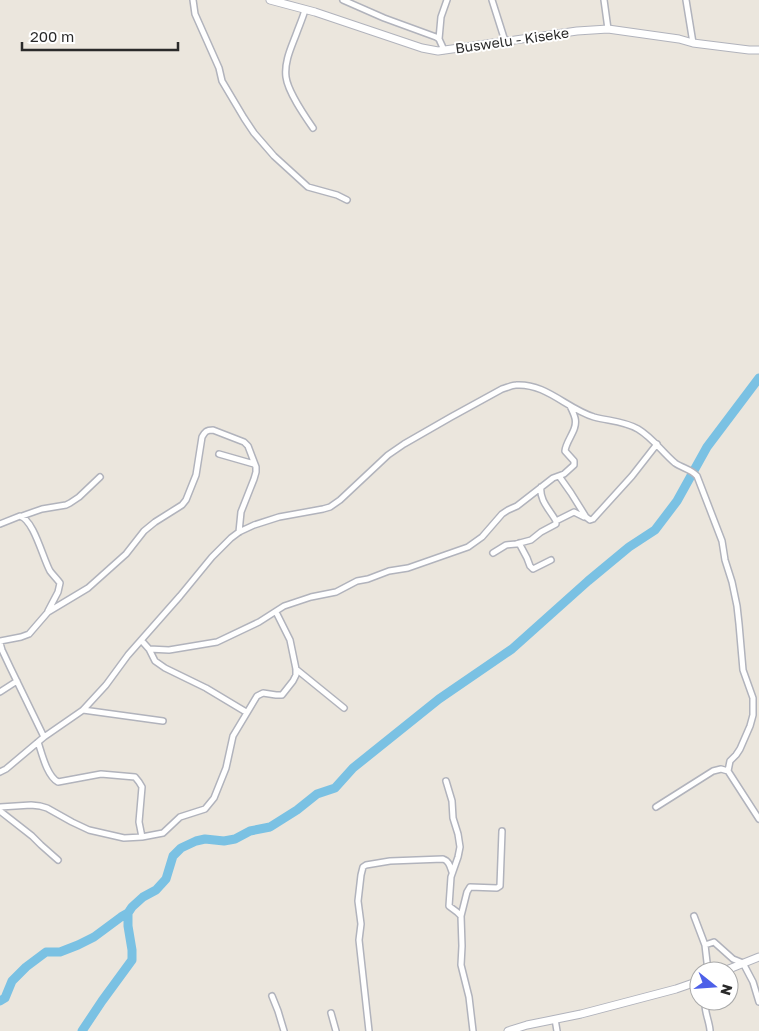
<svg xmlns="http://www.w3.org/2000/svg" width="759" height="1031" viewBox="0 0 759 1031" font-family="'Golos Text',sans-serif">
<style>
.lines{fill:none;stroke-linecap:round;stroke-linejoin:round}
.river{stroke:#7ac1e3;stroke-width:9}
.street-casing{stroke:#b1b3bc;stroke-width:8}
.secondary-casing{stroke:#b1b3bc;stroke-width:9}
.street{stroke:#fff;stroke-width:5}
.secondary{stroke:#fff;stroke-width:7}
.labels{text-anchor:middle;dominant-baseline:central;stroke-width:4;stroke-linejoin:round;paint-order:stroke}
.street-label{font-size:14px;fill:#2a2a2a;stroke:#fff}
</style>
<rect width="100%" height="100%" fill="#ebe6dd"/>
<g class="lines">
<path class="river" d="M0 1001 5 998 12 981 26 967 46 952H60L78 945 94 937 121 917 128 913
M82 1031 102 1001 132 960V950L128 926V913L132 907 143 897 156 890 166 879 173 856 181 848 196 841 205 839 224 841 235 839 250 831 270 827 297 810 317 794 335 788 353 768 439 699 512 649 588 581 629 547 655 530 677 501 707 447 759 378"/>
<g class="street-casing">
<path id="street" d="M193 0 195 14 219 68 222 81 244 118 254 133 274 156 308 187 337 195 347 200
M343 0 384 18 436 37 439 39 444 50
M492 0 505 41
M604 0 608 29
M686 0 693 43
M305 10C303 17 300 24 297 32 292 46 284 61 286 77 288 92 304 115 313 128
M439 39 441 17 447 0
M219 454 254 464
M559 476 571 493 586 517 590 520 593 519 632 476 657 444
M22 516 42 509 66 505 70 503 79 497 100 477
M556 521 574 512 584 517
M0 524 20 516C34 520 43 559 50 571 53 575 57 579 60 583L58 592 48 611
M519 543 527 558 530 566 533 569 551 560
M493 553 506 545 516 544 531 540 541 532 556 524V521C550 510 539 500 541 487
M141 640 149 649 169 650 217 642 259 622 284 606 311 597 336 592 357 581 368 579 389 571 408 568 468 547 482 537 502 514 508 510 517 506 553 478 564 474 574 465V461L565 451C566 440 578 430 575 418 574 414 572 410 570 406
M0 641 21 637 29 634 48 612 88 588 126 554 144 531 155 522 182 505 186 500 196 475 202 437C205 432 206 430 213 430L244 442 248 446 256 467V472L254 479 241 512 239 532
M0 643 2 650 10 667 44 737
M149 649 155 661 165 668 206 688 246 712
M296 669 344 708
M0 692 17 681
M83 710 163 721
M38 742C42 754 47 776 58 782L101 774 135 777 139 782 142 787 139 822 142 837
M0 772 6 769 44 737 83 710 106 685 128 655 180 596 212 557 231 538 239 532 254 525 279 517 323 509 330 507 340 500 388 455 404 444 451 417 502 389C506 388 512 385 516 385 546 383 567 409 594 417 609 421 624 421 638 429 653 438 662 452 675 463 682 468 691 469 697 476L722 541 725 560 732 582 737 606 739 624 743 670 753 698V715L750 726 740 749 736 755 730 761 728 771 759 819
M446 781 452 801 453 818 458 834 460 847 458 857 451 877 449 906 457 912 461 916 462 946 461 965 469 997 473 1031
M0 807 31 805 40 806 47 808 72 822 89 830 124 838 142 837 163 833 180 817 205 809 214 798 226 768 233 736 257 696 263 693 276 695H282L293 681 296 675V669L290 640 276 612
M656 807 713 771 721 769 728 771
M0 811 32 836 41 845 58 860
M461 916 467 892 470 887 497 888 500 886 502 831
M694 916 705 945 708 971
M705 945 714 942 733 959 743 963 753 982 759 1002
M272 996 278 1011 284 1031
M705 1001C704 1011 709 1020 710 1030
M331 1013 336 1031
M555 1019 557 1031
M369 1031 359 940 361 924 358 901 361 875 363 867 366 865 390 861 443 859C449 861 450 866 452 872"/>
</g>
<g class="secondary-casing">
<path id="secondary" d="M270 0 315 12 422 48 438 51 577 31 608 29 679 39 693 43 749 50H759
M724 971 759 957
M508 1031 527 1025 581 1014 676 989 699 981"/>
</g>
<use href="#street" class="street"/>
<use href="#secondary" class="secondary"/>
</g>
<g class="labels">
<g class="street-label">
<text transform="translate(512 40) rotate(-8)">Buswelu - Kiseke</text>
</g>
</g>
<g transform="translate(714 986) rotate(107)"><circle r="24" fill="#ffffff" stroke="#aaaaaa"/>
<path d="M0-4L9 19L0 12L-9 19Z" fill="#4d60e8"/>
<text y="-8" font-size="14" font-weight="bold" text-anchor="middle" fill="#2a2a2a">N</text>
</g>
<path d="M22 42v8h156v-8" fill="none" stroke="#2a2a2a" stroke-width="2.5"/>
<text x="30" y="42" font-size="15" fill="#2a2a2a" stroke="#ffffff" stroke-width="4" paint-order="stroke">200 m</text>
</svg>
